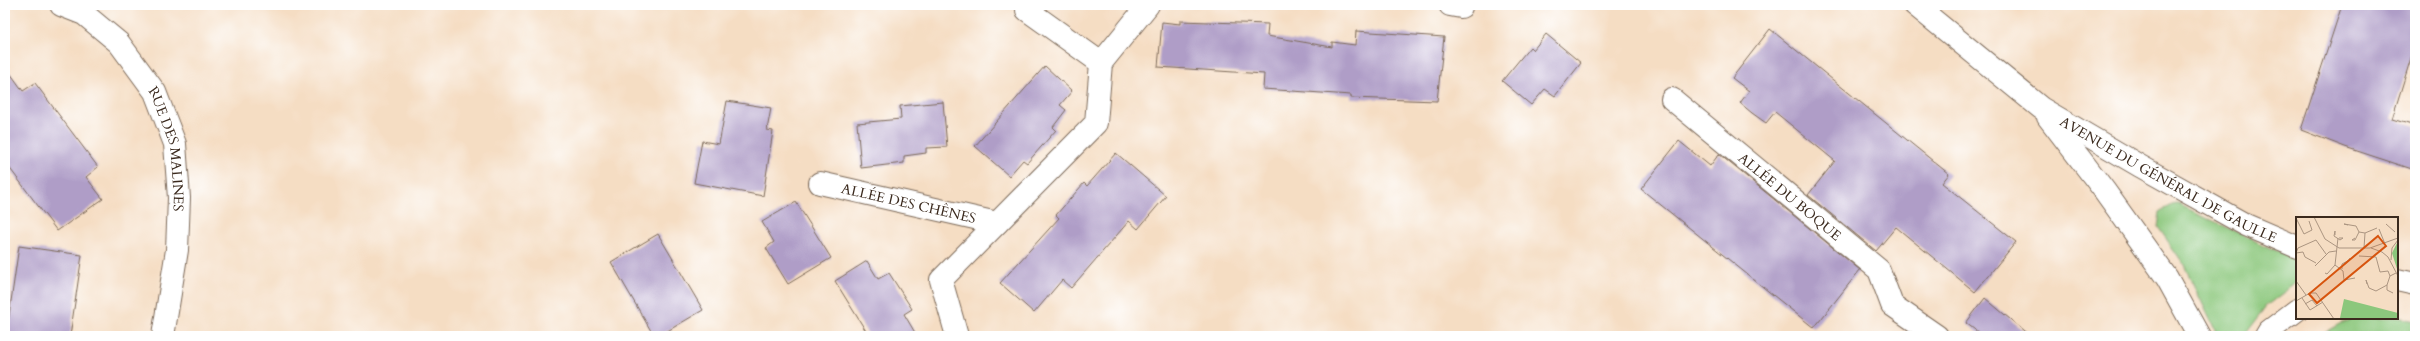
<svg xmlns="http://www.w3.org/2000/svg" width="2420" height="341" viewBox="0 0 2420 341" font-family="Cardo,serif">
<style>
.green{fill:#8bc77c;stroke:#63784d}
.building{fill:#af9dc7}
.lines{fill:none;stroke-linecap:round;stroke-linejoin:round}
.minor-casing{stroke:#7c6958;stroke-width:24}
.minor{stroke:#fff;stroke-width:22}
.labels{text-anchor:middle;dominant-baseline:central;stroke-width:3;stroke-linejoin:round;paint-order:stroke}
.street-label{font-size:14px;fill:#3b2a1e;stroke:#fff}
.inset-road{fill:none;stroke:#ab9581;stroke-width:1}
.view{fill:#d7540e;fill-opacity:0.15;stroke:#d7540e;stroke-width:2}
.inset-edge{fill:none;stroke:#3b2a1e;stroke-width:2}
</style>
<rect width="100%" height="100%" fill="#fff"/>
<filter id="ink" filterUnits="userSpaceOnUse"><feTurbulence type="fractalNoise" baseFrequency=".025" numOctaves="2"/><feDisplacementMap in="SourceGraphic" scale="8" xChannelSelector="R" yChannelSelector="G"/><feConvolveMatrix kernelMatrix="1 2 1 2 8 2 1 2 1" color-interpolation-filters="sRGB"/></filter>
<filter id="wash" filterUnits="userSpaceOnUse"><feTurbulence type="fractalNoise" baseFrequency=".012" numOctaves="4" result="noise"/><feDisplacementMap in="SourceGraphic" scale="16" xChannelSelector="R" yChannelSelector="G"/><feGaussianBlur stdDeviation="0.9" result="paint"/><feColorMatrix in="noise" values="0 0 0 0 0 0 0 0 0 0 0 0 0 0 0 0 0 1.4 0 .05"/><feComposite in="paint" operator="in"/></filter>
<g filter="url(#wash)">
<rect width="100%" height="100%" fill="#f5ddc3"/>
<path class="green" d="M2178 204 2297 261V282L2266 306 2243 336H2218L2183 263 2158 227 2160 212 2171 205Z
M2397 317 2415 321V336H2319L2344 322 2359 318Z"/>
<g id="blocks">
<path class="building" d="M2342 5H2415V45L2392 119 2415 126V170L2345 147 2301 130Z
M1180 21 1268 24 1267 36 1332 47V42L1355 45 1356 31 1444 37 1437 101 1351 98V95L1263 89 1264 74 1158 67 1162 22 1180 24Z
M1770 29 1949 174 1942 183 2016 242 1975 292 1896 227 1876 251 1808 195 1835 161 1775 112 1766 123 1752 113 1740 103 1749 91 1732 78Z
M1546 34 1581 63 1555 96 1545 89 1531 105 1502 81 1530 47 1533 50Z
M5 66 23 91 35 83 98 167 86 177 103 199 57 231 5 162Z
M1045 66 1072 91 1060 105 1066 110 1053 127 1056 130 1027 163 1023 160 1009 176 975 146Z
M727 101 771 108 767 130 773 131 763 196 694 183 702 141 719 144Z
M943 102 947 147 926 148V153L904 156V163L861 168 857 123 901 119 900 106Z
M1679 141 1710 166 1719 154 1860 270 1814 328 1641 189Z
M1116 153 1166 196 1138 229 1129 221 1071 288 1062 280 1034 313 1000 283 1059 218 1056 215 1084 183 1087 186Z
M796 202 831 258 788 284 766 248 774 242 762 222Z
M658 234 703 310 659 336H654L611 262Z
M19 246 82 255 70 336H6Z
M867 261 878 279 889 273 912 309 904 314 917 336H869L835 281Z
M1985 298 2030 336H1983L1966 323Z"/>
</g>
</g>
<g filter="url(#ink)">
<use href="#blocks" fill-opacity="0" stroke="#7c6958" stroke-width="1"/>
<g class="lines">
<g class="minor-casing">
<g id="minor">
<path id="s1" d="M61 5 84 14 119 43 155 92 175 144 179 198 177 250 163 336"/>
<path d="M1450 5 1461 7V5"/>
<path id="s2" d="M1915 5 2041 108 2140 166 2246 225 2297 247"/>
<path d="M1101 63 1148 5"/>
<path id="s3" d="M1672 99 1879 270 1892 305 1937 336"/>
<path d="M2048 117 2104 190 2167 278 2199 336"/>
<path id="s4" d="M820 183 997 223"/>
<path d="M2397 280 2415 284"/>
<path d="M957 336 941 280 1096 123 1101 63 1027 10V5"/>
<path d="M2266 336 2269 331 2297 310"/>
</g>
</g>
<use href="#minor" class="minor"/>
</g>
</g>
<g class="labels">
<g class="street-label">
<text stroke="none"><textPath href="#s1" startOffset="190">RUE DES MALINES</textPath></text>
<text stroke="none"><textPath href="#s2" startOffset="309">AVENUE DU GÉNÉRAL DE GAULLE</textPath></text>
<text stroke="none"><textPath href="#s3" startOffset="153">ALLÉE DU BOQUE</textPath></text>
<text stroke="none"><textPath href="#s4" startOffset="91">ALLÉE DES CHÊNES</textPath></text>
</g>
</g>
<g transform="translate(2296 217)">
<rect width="102" height="102" fill="#f5ddc3"/>
<path d="M102 24V55L96 36ZM48 82 102 96V102L44 101Z" fill="#8bc77c"/>
<path class="inset-road" d="M2 0 0 1 8 17 16 13 13 4M18 0 29 22 43 31H74L102 21M90 7 99 15M52 8 48 7 60 9 63 15 69 16M83 12 89 27M39 18V14L38 19 44 23 47 21H43M59 21 56 23H59L63 15M68 31 69 16 81 11M75 31 86 35 92 40 102 59M0 36 2 31 20 23 30 37M0 36 7 35 9 40 20 46M63 39 80 40 84 55 92 54 94 59M95 43 96 31 102 23M39 48 47 54 48 63 59 61M19 49 33 35 40 34M46 52V47L55 42 54 41 52 44M29 56 31 57 39 48 42 21M0 64 10 78M71 67 70 63 73 71 80 74 91 68M97 76 91 73V68L94 59 100 56M6 81 14 93 27 85M0 84 14 76H20L38 102M9 87 16 83 21 89"/>
<path class="view" d="M82 19 90 29 21 86 13 77Z"/>
<rect width="102" height="102" class="inset-edge"/>
</g>
<rect width="2420" height="341" fill="none" stroke="#fff" stroke-width="20"/>
</svg>
